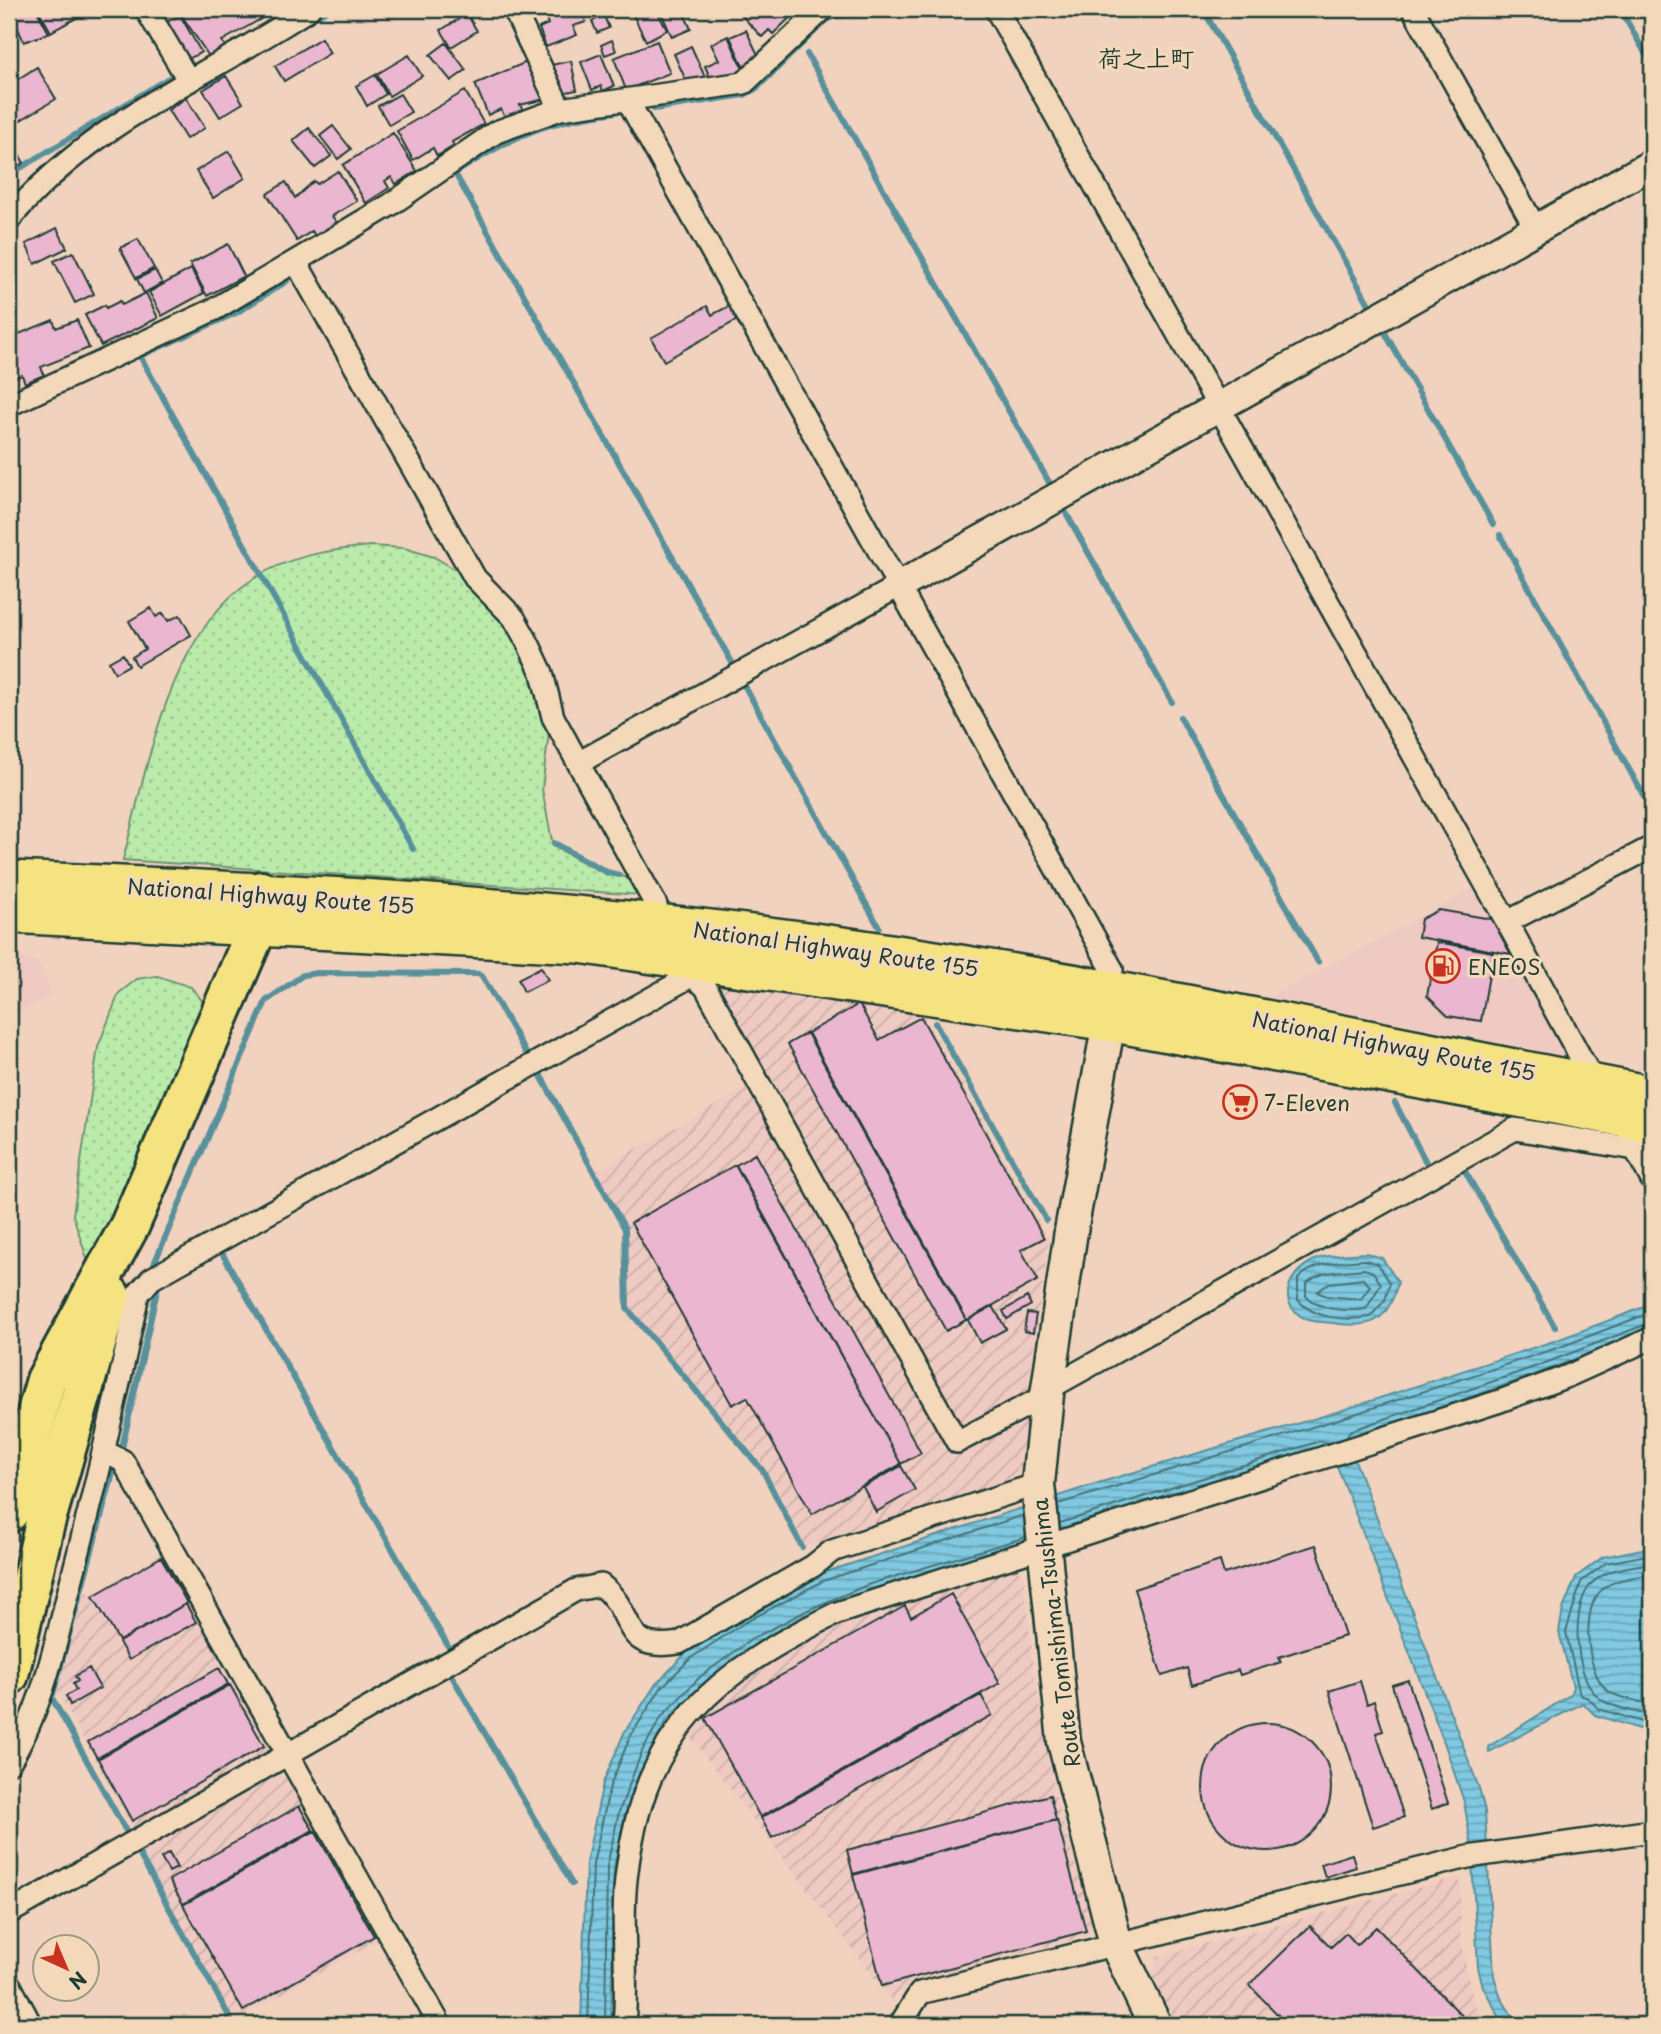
<svg xmlns="http://www.w3.org/2000/svg" width="1661" height="2034" viewBox="0 0 1661 2034" font-family="'Playpen Sans','Klee One',sans-serif">
<style>
.built{fill:#efcac3}
.industrial{fill:url(#industrial-furrows)}
.grass{fill:url(#grass-dots);stroke:#6c9470;stroke-width:2}
.water{fill:url(#water-rules);stroke:#59919c;stroke-width:2}
.lines{fill:none;stroke-linecap:round;stroke-linejoin:round}
.shore{stroke:#467579;stroke-width:2}
.stream{stroke:#59919c;stroke-width:6}
.building{fill:#ebb6cf;stroke:#1f3d34;stroke-width:2}
.minor-casing{stroke:#1f3d34;stroke-width:26}
.tertiary-casing{stroke:#1f3d34;stroke-width:33}
.secondary-casing{stroke:#1f3d34;stroke-width:37}
.trunk-casing{stroke:#1f3d34;stroke-width:42}
.motorway-casing{stroke:#1f3d34;stroke-width:44}
.minor{stroke:#f3d9ba;stroke-width:21}
.tertiary{stroke:#f3d9ba;stroke-width:28}
.secondary{stroke:#f3d9ba;stroke-width:32}
.trunk{stroke:#f5e382;stroke-width:37}
.motorway{stroke:#f5e382;stroke-width:38}
.labels{text-anchor:middle;dominant-baseline:central;stroke-width:6;stroke-linejoin:round;paint-order:stroke}
.street-label{font-size:21px;fill:#1f3d34;stroke:#f3d9ba}
.poi-label{font-size:21px;fill:#1f3d34;stroke:#f3d9ba;text-anchor:start}
.quarter-label{font-size:24px;font-weight:bold;fill:#1f3d34;stroke:#f3d9ba}
</style>
<defs>
<pattern id="industrial-furrows" width="10" height="10" patternUnits="userSpaceOnUse" patternTransform="scale(1.75)"><rect width="10" height="10" fill="#efcac3"/><path d="M-1 1l2-2M0 10L10 0M9 11l2-2" fill="none" stroke="#ccaea8"/></pattern>
<pattern id="grass-dots" width="8" height="8" patternUnits="userSpaceOnUse" patternTransform="scale(1.75)"><rect width="8" height="8" fill="#baebab"/><path d="M2 2h.1M6 6h.1" fill="none" stroke="#9fca94" stroke-width="1.8" stroke-linecap="round"/></pattern>
<pattern id="water-rules" width="6" height="5" patternUnits="userSpaceOnUse" patternTransform="scale(1.75)"><rect width="6" height="5" fill="#80c9e1"/><path d="M0 2.5h6" fill="none" stroke="#68a4b7"/></pattern>
</defs>
<rect width="100%" height="100%" fill="#f1d2be"/>
<filter id="ink" filterUnits="userSpaceOnUse"><feTurbulence type="fractalNoise" baseFrequency=".0143" numOctaves="2"/><feDisplacementMap in="SourceGraphic" scale="14" xChannelSelector="R" yChannelSelector="G"/><feConvolveMatrix kernelMatrix="1 2 1 2 8 2 1 2 1" color-interpolation-filters="sRGB"/></filter>
<g filter="url(#ink)">
<path class="built" d="M1479 885 1576 1058 1270 997Z
M9 954 38 961 53 995 9 1019Z"/>
<path class="industrial" d="M715 983 923 1014 1049 1240 1028 1393 962 1427Z
M747 1088 954 1456 1028 1417 1023 1475 806 1547 766 1468 630 1307 627 1229 594 1172Z
M164 1552 272 1744 267 1757 133 1829 57 1691 85 1592 92 1594Z
M1009 1565 1024 1574 1033 1664 1054 1790 1093 1926 1090 1935 913 1982 892 2001 685 1730 735 1678 842 1618Z
M276 1774 290 1779 381 1939 235 2020 139 1848Z
M1460 1877 1461 1941 1473 2001 1488 2025H1176L1152 1974 1158 1956Z"/>
<path class="grass" d="M370 546 404 548 434 557 468 577 515 631 550 723 542 789 553 846 607 875 635 878 641 895 123 860C147 769 168 634 253 579 288 556 329 550 370 546Z
M157 976 191 987 204 1003 116 1220 88 1262 73 1215 98 1047 119 993 137 979Z"/>
<path class="water" d="M1366 1253 1382 1258 1398 1282C1388 1323 1371 1329 1332 1323 1324 1322 1312 1322 1305 1319 1271 1300 1293 1265 1323 1257 1337 1254 1352 1254 1366 1253Z
M1652 1304V1328L1542 1372 1352 1438 1353 1455 1479 1788 1485 1811 1494 1976 1501 1998 1518 2025H1504L1483 1987 1478 1967 1471 1843 1464 1802 1444 1742 1337 1466 1323 1447 1074 1524 1015 1549 815 1614 756 1645 705 1682 667 1720 649 1754 625 1814 614 1867 611 2025H581L586 1863 603 1783 624 1733 656 1684 686 1653 741 1617 820 1574 1098 1483 1340 1411 1560 1339Z
M1652 1547V1733L1595 1715 1583 1703 1489 1752 1488 1747 1570 1695 1573 1687 1559 1632 1563 1609 1576 1577 1603 1557Z"/>
<g class="lines">
<path class="shore" d="M1365 1260 1378 1264 1390 1283 1385 1300 1370 1317C1346 1321 1314 1319 1298 1300V1279C1315 1261 1342 1262 1365 1260Z
M1364 1269 1373 1272 1381 1284 1366 1309C1348 1312 1318 1310 1306 1296V1284C1320 1270 1345 1271 1364 1269Z
M1363 1279 1370 1286 1361 1299 1327 1296 1317 1292 1329 1283Z
M1345 1438 1350 1431 1540 1365 1652 1322
M1058 1504 1342 1418 1563 1346 1652 1312
M1060 1523 1320 1441 1329 1443
M1652 1554 1606 1563 1581 1582 1566 1632 1580 1695 1588 1698 1599 1709 1652 1725
M1652 1563C1631 1567 1602 1568 1588 1588 1570 1615 1575 1687 1605 1702 1619 1709 1637 1712 1652 1716
M1652 1574C1634 1578 1610 1578 1598 1594 1581 1615 1587 1680 1611 1693 1623 1699 1639 1701 1652 1705
M588 2025 593 1864 610 1786 630 1737 661 1688 691 1658 744 1623 823 1581 1024 1515
M605 2025 607 1866 619 1812 642 1751 662 1716 701 1676 752 1639 812 1608 870 1584 1026 1537"/>
<path class="stream" d="M1203 9 1370 306
M1620 9 1652 65
M291 32 328 9
M807 54 1050 484
M205 84 237 65
M654 109 744 95 757 88 826 20 835 16 889 9
M457 172C516 134 546 121 616 112
M9 175 172 76
M457 177 734 666
M287 281 236 313 140 356 413 849
M1384 331 1493 524
M1065 511 1172 702
M1500 535 1652 811
M744 685 879 927
M1180 717 1318 962
M554 843 607 872 619 875
M482 976 526 1053
M935 1023 1046 1220
M541 1076 625 1229 627 1308 763 1471 802 1547
M1395 1103 1429 1168 1433 1165
M1462 1166 1555 1327
M222 1253 448 1646
M154 1264 266 1001 303 975 317 973 478 974
M122 1448 158 1286
M113 1473 52 1698 126 1831
M453 1678 572 1884
M138 1852 234 2025"/>
</g>
<path class="building" d="M9 9H36L49 33 24 42Z
M38 9H91V10L51 32Z
M195 9H255L261 19 222 41 227 49 210 58 182 16Z
M557 9H581L586 22 573 26 577 35 546 47 539 28 548 24 544 14Z
M630 9H656L667 30 646 41Z
M682 9 691 29 672 37 660 10Z
M748 9H799L773 34 769 30 762 37 741 15Z
M467 14 477 31 451 47 441 30Z
M180 15 201 52 183 62 161 25Z
M604 16 609 28 597 33 592 21Z
M746 30 760 59 743 66 730 37Z
M728 36 744 71 713 85 705 66 719 60 711 44Z
M321 38 330 53 284 81 275 66Z
M612 40 616 51 605 55 601 45Z
M657 41 670 73 626 90 614 58Z
M446 43 466 70 451 81 430 55Z
M691 46 705 77 688 85 674 54Z
M601 54 614 86 603 91 601 86 592 90 581 62Z
M409 55 422 76 389 96 377 74Z
M529 61 545 99 520 105 524 112 506 120 501 109 488 115 475 84Z
M571 61 577 90 556 94 551 65Z
M37 67 56 99 9 127V80L13 78 15 81Z
M375 75 386 94 367 106 356 86Z
M226 76 243 103 220 117 203 90Z
M465 91 484 124 452 142 454 146 437 156 433 148 413 160 397 131Z
M400 94 411 112 389 125 378 106Z
M186 98 205 128 186 139 168 110Z
M333 126 351 149 338 159 320 136Z
M309 128 331 156 315 168 293 141Z
M393 133 417 171 396 184 391 177 385 181 389 188 366 203 343 165Z
M9 137 24 163 9 172Z
M229 151 245 178 213 198 196 171Z
M338 171 357 201 332 216 337 223 315 236 312 231 297 241 267 194 286 182 295 198 314 181 317 184Z
M57 228 67 248 35 264 26 244Z
M138 239 154 268 136 278 120 248Z
M228 244 244 276 207 296 190 264Z
M73 252 94 294 75 303 54 261Z
M191 269 204 293 162 316 149 292Z
M155 270 162 283 144 293 137 279Z
M146 293 158 318 101 346 85 315 105 305 106 308 120 301 122 305Z
M707 306 712 315 729 306 737 320 664 361 651 338Z
M9 310 19 334 53 320 56 328 77 320 89 348 41 367 44 375 25 383 22 375 9 380Z
M151 608 156 617 163 613 168 621 180 615 191 635 137 666 132 657 145 649 129 621Z
M123 654 129 665 115 673 109 662Z
M1439 910 1497 920 1512 946 1511 954 1418 937 1421 919Z
M1437 942 1493 952 1481 1021 1448 1016 1427 996Z
M541 967 548 980 524 992 518 979Z
M859 1004 879 1040 921 1017 1044 1238 1021 1250 1038 1280 967 1320 808 1033Z
M807 1033 966 1320 946 1331 788 1044Z
M755 1154 921 1453 901 1464 736 1165Z
M735 1165 901 1464 812 1514 747 1397 732 1405 631 1223Z
M1027 1297 1031 1305 1007 1319 1003 1311Z
M993 1306 1006 1329 980 1343 968 1320Z
M1027 1313 1036 1314 1033 1333 1024 1331Z
M901 1466 915 1490 876 1512 863 1487Z
M1316 1545 1345 1636 1279 1657 1281 1662 1240 1675 1238 1670 1192 1685 1187 1668 1162 1676 1134 1589 1220 1561 1224 1574Z
M161 1557 187 1603 119 1641 93 1596Z
M951 1594 1000 1683 760 1817 705 1718 905 1606 911 1617Z
M186 1604 196 1622 129 1660 119 1642Z
M89 1668 100 1688 70 1705 66 1696 76 1690 73 1684 78 1681 75 1676Z
M219 1668 228 1684 97 1758 88 1742Z
M1408 1680 1448 1803 1432 1809 1392 1685Z
M1360 1681 1367 1704 1374 1701 1383 1731 1376 1733 1404 1817 1373 1827 1329 1691Z
M230 1685 264 1746 132 1821 98 1759Z
M981 1695 992 1715 772 1838 761 1818Z
M1203 1787a64 64 0 1 1 128 0a64 64 0 1 1-128 0Z
M1050 1795 1056 1820 853 1874 847 1850Z
M299 1806 313 1830 183 1904 169 1880Z
M1057 1820 1086 1931 882 1986 853 1875Z
M315 1831 374 1936 243 2011 183 1905Z
M169 1853 177 1868 169 1872 161 1858Z
M1352 1854 1356 1867 1325 1877 1321 1864Z
M1310 1926 1331 1947 1346 1933 1357 1945 1376 1927 1471 2025H1282L1285 2022 1249 1985Z"/>
<g class="lines">
<g class="minor-casing">
<path id="minor" d="M146 9 189 81
M514 9 560 109
M996 9 1507 922 1595 1084
M1413 9 1536 229
M628 101 1112 969 1110 999
M9 220C87 124 208 76 309 9
M296 262 475 578 514 618 528 643 542 673 553 717 656 905 654 924
M9 405 215 309 390 205 496 132 560 109 744 83 823 9
M580 762 899 586
M1507 922 1652 847
M691 976 705 986 957 1442 1047 1395
M1630 1139 1652 1180
M1048 1389 1515 1129 1635 1149
M105 1452 123 1461 440 2025
M9 1763C42 1710 55 1646 70 1586 95 1489 118 1392 138 1294L151 1279 691 976 694 960
M9 1913 576 1590 601 1585C638 1614 618 1653 679 1643L813 1566 832 1551 1038 1484
M9 1984 31 2025
M624 2025C629 1974 620 1922 627 1871 645 1728 715 1673 837 1613L1500 1401 1568 1376 1652 1338
M900 2025 920 1993 1468 1857 1652 1831"/>
</g>
<g class="tertiary-casing">
<path id="tertiary" d="M899 586 1652 164"/>
</g>
<g class="secondary-casing">
<path id="secondary" d="M1109 1022 1071 1231 1047 1395 1038 1484 1064 1742 1116 1944 1155 2025"/>
</g>
<g class="trunk-casing">
<path id="trunk" d="M9 880C291 892 576 907 857 948 1124 987 1387 1044 1652 1095
M9 914 579 944 1109 1022 1652 1123"/>
</g>
<g class="motorway-casing">
<path id="motorway" d="M9 1512 46 1380 130 1225 258 926 261 891
M9 1675 44 1527 110 1295"/>
</g>
<use href="#minor" class="minor"/>
<use href="#tertiary" class="tertiary"/>
<use href="#secondary" class="secondary"/>
<use href="#trunk" class="trunk"/>
<use href="#motorway" class="motorway"/>
</g>
</g>
<defs>
<g id="fuel-ring" transform="scale(1.75)"><circle r="9.5" fill="#f3d9ba" stroke="#c8321e" stroke-width="1.5"/><path d="M-5.5-6h7V0h2V4h1.3V-2.5L3-4.5l.8-.8L6-3V5H2.5V1h-1V6h-7ZM-4.2-4.7v3.2H.2V-4.7Z" fill="#c8321e"/></g>
<g id="supermarket-ring" transform="scale(1.75)"><circle r="9.5" fill="#f3d9ba" stroke="#c8321e" stroke-width="1.5"/><path d="M-6-5.5h2.5l.6 2H6L4.5 2H-2.5L-4.4-4H-6ZM-1.5 3.2a1.3 1.3 0 1 0 .1 0ZM3 3.2a1.3 1.3 0 1 0 .1 0Z" fill="#c8321e"/></g>
</defs>
<g fill-rule="evenodd">
<use href="#fuel-ring" x="1443" y="966"/>
<use href="#supermarket-ring" x="1240" y="1102"/>
</g>
<g class="labels">
<g class="street-label">
<text transform="translate(271 895) rotate(4)">National Highway Route 155</text>
<text transform="translate(836 948) rotate(8)">National Highway Route 155</text>
<text transform="translate(1394 1045) rotate(11)">National Highway Route 155</text>
<text transform="translate(1055 1633) rotate(-97)">Route Tomishima-Tsushima</text>
</g>
<g class="poi-label">
<text x="1468" y="966">ENEOS</text>
<text x="1264" y="1102">7-Eleven</text>
</g>
<g class="quarter-label">
<text x="1146" y="57">荷之上町</text>
</g>
</g>
<rect width="1661" height="2034" fill="none" stroke="#f3d9ba" stroke-width="35"/>
<rect x="18" y="18" width="1626" height="1999" fill="none" stroke="#1f3d34" stroke-width="2.5" filter="url(#ink)"/>
<g transform="translate(66 1968) rotate(136)"><circle r="33" fill="#f3d9ba" stroke="#9e9b84" stroke-width="2"/>
<path d="M0-5L12 26L0 18L-12 26Z" fill="#c8321e"/>
<text y="-10" font-size="19" font-weight="bold" text-anchor="middle" fill="#1f3d34">N</text>
</g>
</svg>
